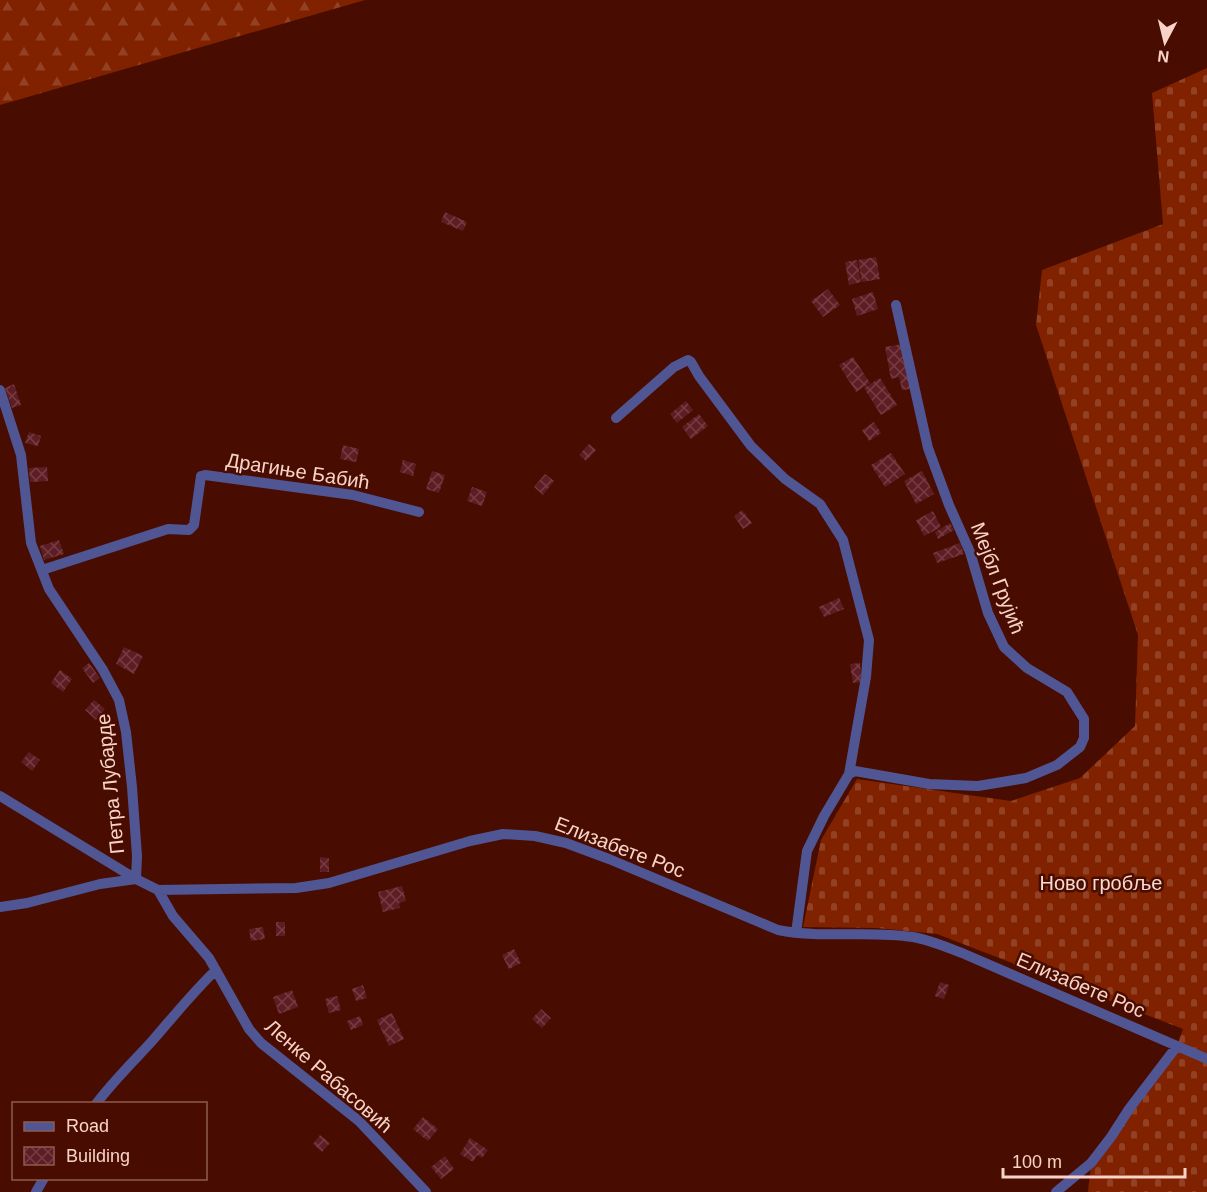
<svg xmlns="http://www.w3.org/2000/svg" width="1207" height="1192" viewBox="0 0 1207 1192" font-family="Helvetica,sans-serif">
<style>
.forest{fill:url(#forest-firs)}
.cemetery{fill:url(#cemetery-stones)}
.building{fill:url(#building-cross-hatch)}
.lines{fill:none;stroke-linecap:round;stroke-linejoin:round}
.street{stroke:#505694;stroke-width:10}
.labels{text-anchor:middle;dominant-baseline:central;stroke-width:5;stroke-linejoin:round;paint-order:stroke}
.street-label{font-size:20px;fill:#f9d3c7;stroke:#480c00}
.park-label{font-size:20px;fill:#f9d9d0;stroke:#480c00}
</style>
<defs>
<pattern id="forest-firs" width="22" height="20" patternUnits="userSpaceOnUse" patternTransform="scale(1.5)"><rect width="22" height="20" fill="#802200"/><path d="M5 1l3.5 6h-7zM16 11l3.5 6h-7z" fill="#934124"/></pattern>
<pattern id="cemetery-stones" width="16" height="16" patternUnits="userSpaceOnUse" patternTransform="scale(1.5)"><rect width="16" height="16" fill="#802200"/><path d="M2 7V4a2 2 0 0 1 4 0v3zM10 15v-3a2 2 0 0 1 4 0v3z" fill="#934124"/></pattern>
<pattern id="building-cross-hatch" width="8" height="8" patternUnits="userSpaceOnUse" patternTransform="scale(1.5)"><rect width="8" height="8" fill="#5d1d24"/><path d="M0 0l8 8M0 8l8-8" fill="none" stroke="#753d42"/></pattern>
</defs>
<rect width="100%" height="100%" fill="#480c00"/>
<path class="forest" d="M0 0H365L0 105Z"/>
<path class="cemetery" d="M1207 68V1192H1088L1091 1166 1177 1046 1183 1029 937 934 877 928 803 927 821 840 857 779 1011 801 1080 778 1135 726 1138 635 1036 325 1042 270 1163 224 1152 93Z"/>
<path class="building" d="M445 212 467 222 463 231 441 222Z
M876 257 880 279 862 282 858 260Z
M857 260 861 282 849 285 845 262Z
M828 289 840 305 823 317 811 301Z
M873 292 878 309 857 316 852 299Z
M902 344 911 389 902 390 899 377 891 379 885 347Z
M853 357 870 383 856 392 839 365Z
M880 378 897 405 881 415 864 388Z
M14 384 21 405 12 408 5 388Z
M686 401 693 410 677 423 670 414Z
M699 414 708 426 691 439 682 427Z
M874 422 881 433 869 441 862 430Z
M29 432 41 436 38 446 25 443Z
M589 444 596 450 586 461 579 455Z
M343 445 359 449 356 462 340 459Z
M891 453 905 474 885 487 871 465Z
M403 460 416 464 413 476 400 472Z
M47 467 48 481 30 482 29 468Z
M432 471 445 475 439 493 426 489Z
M922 471 934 494 916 504 904 481Z
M545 474 554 481 543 495 534 487Z
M472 487 487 492 482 506 467 501Z
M742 510 752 523 743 529 734 516Z
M933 511 941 527 924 536 916 520Z
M950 523 954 530 938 539 935 532Z
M59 540 64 554 44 560 40 546Z
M960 543 964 554 937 563 933 553Z
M839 598 844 609 824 617 819 607Z
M1007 600 1015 619 1006 623 998 604Z
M124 647 143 656 134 674 116 664Z
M89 663 100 678 93 683 82 668Z
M860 663 862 682 853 683 850 664Z
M60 670 72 679 63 692 51 683Z
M94 700 105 709 96 720 85 710Z
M29 752 40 760 32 771 21 762Z
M320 857 329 858V872H320Z
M402 886 406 901 399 903 400 908 383 912 378 892Z
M276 922H285V936H276Z
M263 927 265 939 251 941 249 929Z
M514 949 521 963 509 969 502 955Z
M940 982 949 985 944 999 935 996Z
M363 985 367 998 356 1001 352 989Z
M292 990 298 1007 279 1014 273 997Z
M337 996 341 1010 329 1013 325 999Z
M541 1009 551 1018 542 1028 532 1019Z
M392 1013 404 1039 389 1046 377 1020Z
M360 1016 363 1025 351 1030 347 1021Z
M423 1117 438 1129 428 1141 413 1129Z
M320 1135 330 1143 322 1152 313 1144Z
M470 1138 488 1150 482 1158 477 1155 473 1162 460 1154Z
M445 1156 454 1169 441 1179 431 1167Z"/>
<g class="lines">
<path class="street" d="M0 390 21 455 31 543 49 589 103 670 119 700 126 732 132 787 137 856 136 879 0 796
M616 418 674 367 688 360 691 362 699 376 751 446 785 479 820 504 843 540 869 640 866 677 849 774
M42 570 168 529 189 530 194 525 201 476 205 475 353 495 419 512
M158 890 173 916 209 958 249 1029 261 1043 359 1121 426 1192
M0 907 27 903 100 884 136 879 158 890 296 888 329 883 470 841 503 834 535 836 566 843 609 859 778 930C823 939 868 930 913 937 930 940 946 947 962 953L1207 1059
M796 933 807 851 824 816 849 774 855 771 929 784 978 786 1026 778 1057 765 1080 747 1084 738V719L1067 692 1027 668 1004 647 988 613 970 552 949 505 928 448 896 305
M96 1104C114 1080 134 1061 153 1040 174 1016 193 992 216 970
M36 1192 44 1178
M1056 1192 1091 1163 1111 1137 1129 1109 1177 1046"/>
</g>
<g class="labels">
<g class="street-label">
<text transform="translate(298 471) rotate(9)">Драгиње Бабић</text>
<text transform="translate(998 578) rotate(69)">Мејбл Грујић</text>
<text transform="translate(110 784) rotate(-96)">Петра Лубарде</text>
<text transform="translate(620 847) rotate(21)">Елизабете Рос</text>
<text transform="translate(1081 985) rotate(23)">Елизабете Рос</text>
<text transform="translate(329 1076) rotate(41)">Ленке Рабасовић</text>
</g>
<g class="park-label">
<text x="1101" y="883">Ново гробље</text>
</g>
</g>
<rect x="12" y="1102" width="195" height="78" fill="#480c00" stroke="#8f5c50" stroke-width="1.5"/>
<rect x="24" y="1122" width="30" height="9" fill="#505694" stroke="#8f5c50" stroke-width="1.5"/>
<text x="66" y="1132" font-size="18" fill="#f9d3c7">Road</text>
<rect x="24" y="1147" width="30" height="18" fill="url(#building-cross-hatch)" stroke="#8f5c50" stroke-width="1.5"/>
<text x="66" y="1162" font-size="18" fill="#f9d3c7">Building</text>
<g transform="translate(1165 42) rotate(187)" stroke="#480c00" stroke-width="4.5" paint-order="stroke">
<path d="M0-4.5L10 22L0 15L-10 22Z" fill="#f9d3c7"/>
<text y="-9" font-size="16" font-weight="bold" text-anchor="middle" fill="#f9d3c7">N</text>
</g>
<path d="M1003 1168v9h182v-9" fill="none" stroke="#f9d3c7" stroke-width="3"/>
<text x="1012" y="1168" font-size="18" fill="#f9d3c7" stroke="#480c00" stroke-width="4.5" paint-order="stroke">100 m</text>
</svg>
